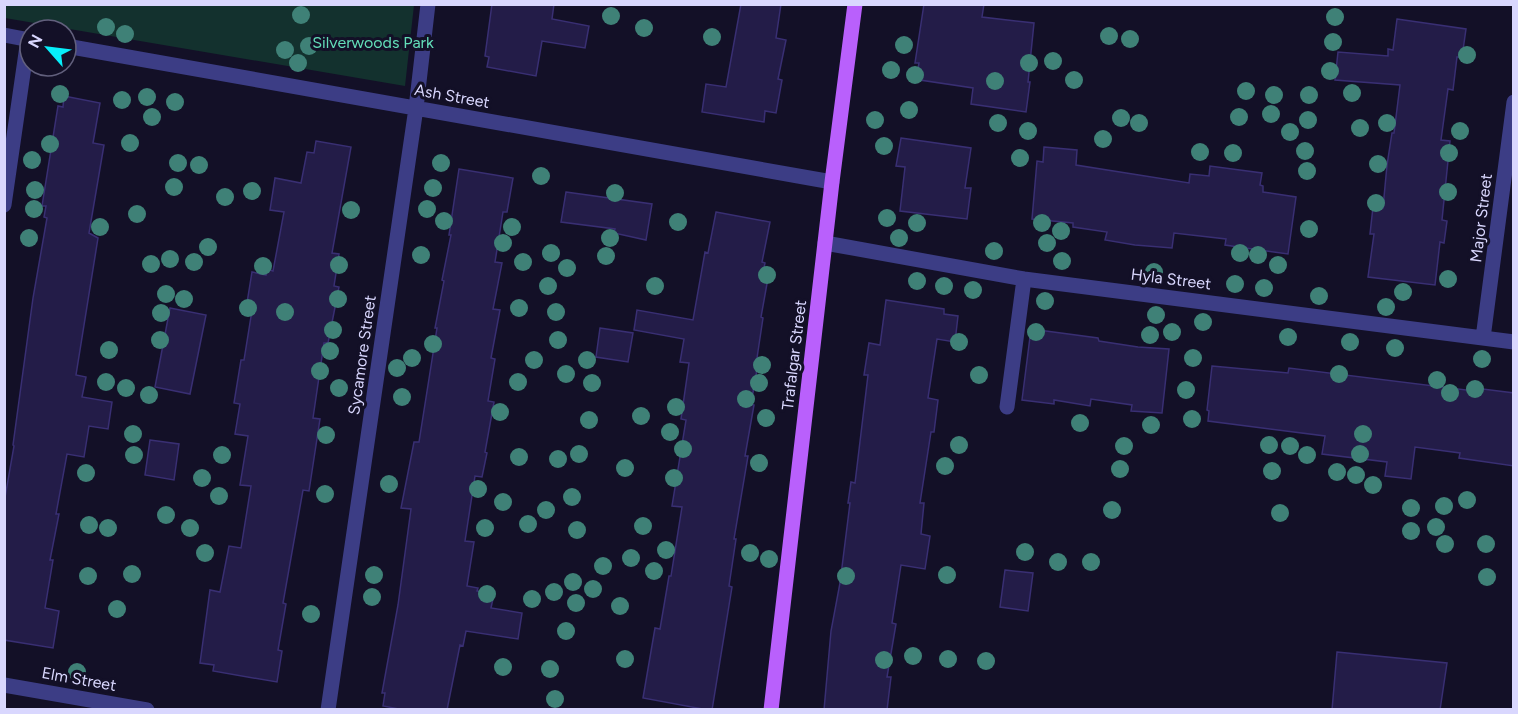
<svg xmlns="http://www.w3.org/2000/svg" width="1518" height="714" viewBox="0 0 1518 714" font-family="Figtree,sans-serif">
<style>
.green{fill:#13312e}
.building{fill:#231c48;stroke:#392f73;stroke-width:1.5}
.lines{fill:none;stroke-linecap:round;stroke-linejoin:round}
.minor{stroke:#3c3d85;stroke-width:15}
.major{stroke:#b960fc;stroke-width:15}
.tree{fill:#3f8177}
.labels{text-anchor:middle;dominant-baseline:central;stroke-width:6;stroke-linejoin:round;paint-order:stroke}
.park-label{font-size:16px;fill:#63deb9;stroke:#131027}
.street-label{font-size:16px;fill:#d9d7fe;stroke:#131027}
</style>
<rect width="100%" height="100%" fill="#131027"/>
<path class="green" d="M4 5 5 4 414 5 405 86 5 18Z"/>
<path class="building" d="M492 4H554L552 19 589 26 585 48 542 41 536 76 487 67 489 57 485 56Z
M741 4H781L776 38 786 40 778 79 782 80 776 113 765 111 764 122 702 112 706 84 726 87Z
M924 4H984L982 17 1034 23 1028 82H1030L1026 112 971 104 973 88 920 80 921 74H917L919 63H915Z
M1397 19 1466 29 1462 57H1457L1453 90 1448 89 1441 140 1450 141 1442 220 1447 221 1444 243 1440 242 1435 285 1368 277 1374 234H1370L1373 207 1383 208 1387 165 1392 133H1394L1400 85 1335 80 1338 52 1388 56V49L1393 50Z
M64 96 100 103 93 143 104 145 89 233 98 238 76 375 86 377 82 397 112 402 108 429 89 426 84 457 67 454 56 514H59L50 560H53L45 608 59 611 53 648 4 640V503L14 446 13 445 33 298 47 218 44 217 46 206H42L58 106 63 107Z
M901 138 971 148 965 188H971L967 219 900 211 905 167 896 166Z
M316 141 351 147 332 253 339 254 334 286 339 287 328 343H324L313 418 320 419 309 491 303 490 283 603 286 604 278 650 282 651 277 682 213 671 214 665 200 663 210 590 220 592 229 546 241 548 251 486 240 485 248 436 235 434 240 404 234 403 241 360H244L253 304 247 303 252 272 266 275 267 269 273 271 284 212 270 210 275 178 301 183 307 152 314 153Z
M1044 147 1077 150 1076 165 1189 183 1190 174 1209 176 1210 166 1262 173 1260 185 1263 186V192L1296 197 1288 254 1225 245 1226 239 1174 233 1172 248 1135 245 1105 240 1107 232 1073 227V223L1032 219 1037 161 1043 162Z
M459 169 513 178 507 212H503L495 262 502 263 493 309 500 310 491 358 495 359 488 401 494 402 485 452 487 453 482 477 475 476 465 541 474 542 467 586 478 588 477 591 494 594 491 608 522 613 518 639 466 631 463 646 460 645 447 710H404L383 706 385 693H382L398 605 411 509 401 508 414 442H419L437 328H435L444 281 442 280 451 235H449Z
M566 192 652 204 646 240 614 233 615 229 561 222Z
M716 212 770 222 762 262 765 263 762 277 768 278 761 317 763 318 757 358H759L751 404 754 405 745 456H748L734 539H736L729 586 732 587 712 710H708L643 698 655 628 660 629 669 576H671L682 507 672 506 686 420 681 419 689 363 680 362 684 339 634 330 637 310 693 320 705 252 708 253Z
M886 300 944 309V314L958 316 955 342 937 339 928 398 938 400 934 432H931L920 503H924L921 534 930 536 925 569 901 565 892 623 896 624 887 677H891L887 710H824L831 631 840 583 850 503H848L851 482 855 483 868 375H864L869 343 880 345Z
M170 308 206 315 190 394 155 387Z
M600 328 633 333 628 362 596 357Z
M1031 329 1098 338 1099 341 1138 347 1169 349 1162 413 1131 411 1132 405 1091 399 1090 406 1054 400V404L1022 400Z
M1212 366 1288 373 1289 368 1482 392 1483 389 1514 393V466L1459 458 1460 453 1415 447 1411 479 1385 476 1387 462 1322 454 1325 436 1208 421 1209 411 1207 410Z
M150 440 179 444 174 480 145 475Z
M1005 570 1033 573 1028 611 1000 607Z
M1337 652 1447 663 1440 710H1332Z"/>
<g class="lines">
<path class="minor" d="M4 35 30 40
M66 46 832 182
M4 205 28 39
M825 243 1024 279 1514 342
M1483 338 1514 102
M1007 407 1024 279
M4 685 147 710
M328 710 416 108 428 4"/>
<path class="major" d="M771 710 832 182 855 4"/>
</g>
<g class="tree">
<circle cx="301" cy="15" r="9"/>
<circle cx="611" cy="16" r="9"/>
<circle cx="1335" cy="17" r="9"/>
<circle cx="106" cy="27" r="9"/>
<circle cx="644" cy="28" r="9"/>
<circle cx="125" cy="34" r="9"/>
<circle cx="1109" cy="36" r="9"/>
<circle cx="712" cy="37" r="9"/>
<circle cx="1130" cy="39" r="9"/>
<circle cx="1333" cy="42" r="9"/>
<circle cx="904" cy="45" r="9"/>
<circle cx="309" cy="46" r="9"/>
<circle cx="285" cy="50" r="9"/>
<circle cx="1467" cy="55" r="9"/>
<circle cx="1053" cy="61" r="9"/>
<circle cx="298" cy="63" r="9"/>
<circle cx="1029" cy="63" r="9"/>
<circle cx="891" cy="70" r="9"/>
<circle cx="1330" cy="71" r="9"/>
<circle cx="915" cy="75" r="9"/>
<circle cx="1074" cy="80" r="9"/>
<circle cx="995" cy="81" r="9"/>
<circle cx="1246" cy="91" r="9"/>
<circle cx="1352" cy="93" r="9"/>
<circle cx="60" cy="94" r="9"/>
<circle cx="1274" cy="95" r="9"/>
<circle cx="1309" cy="95" r="9"/>
<circle cx="147" cy="97" r="9"/>
<circle cx="122" cy="100" r="9"/>
<circle cx="175" cy="102" r="9"/>
<circle cx="909" cy="110" r="9"/>
<circle cx="1271" cy="114" r="9"/>
<circle cx="152" cy="117" r="9"/>
<circle cx="1239" cy="117" r="9"/>
<circle cx="1121" cy="118" r="9"/>
<circle cx="875" cy="120" r="9"/>
<circle cx="1308" cy="120" r="9"/>
<circle cx="998" cy="123" r="9"/>
<circle cx="1139" cy="123" r="9"/>
<circle cx="1387" cy="123" r="9"/>
<circle cx="1360" cy="128" r="9"/>
<circle cx="1028" cy="131" r="9"/>
<circle cx="1460" cy="131" r="9"/>
<circle cx="1290" cy="132" r="9"/>
<circle cx="1103" cy="139" r="9"/>
<circle cx="130" cy="143" r="9"/>
<circle cx="50" cy="144" r="9"/>
<circle cx="884" cy="146" r="9"/>
<circle cx="1305" cy="151" r="9"/>
<circle cx="1200" cy="152" r="9"/>
<circle cx="1233" cy="153" r="9"/>
<circle cx="1449" cy="153" r="9"/>
<circle cx="1020" cy="158" r="9"/>
<circle cx="32" cy="160" r="9"/>
<circle cx="178" cy="163" r="9"/>
<circle cx="441" cy="163" r="9"/>
<circle cx="1378" cy="164" r="9"/>
<circle cx="199" cy="165" r="9"/>
<circle cx="1307" cy="171" r="9"/>
<circle cx="541" cy="176" r="9"/>
<circle cx="174" cy="187" r="9"/>
<circle cx="433" cy="188" r="9"/>
<circle cx="35" cy="190" r="9"/>
<circle cx="252" cy="191" r="9"/>
<circle cx="1448" cy="192" r="9"/>
<circle cx="615" cy="193" r="9"/>
<circle cx="225" cy="197" r="9"/>
<circle cx="1376" cy="203" r="9"/>
<circle cx="34" cy="209" r="9"/>
<circle cx="427" cy="209" r="9"/>
<circle cx="351" cy="210" r="9"/>
<circle cx="137" cy="214" r="9"/>
<circle cx="887" cy="218" r="9"/>
<circle cx="444" cy="221" r="9"/>
<circle cx="678" cy="222" r="9"/>
<circle cx="917" cy="223" r="9"/>
<circle cx="1042" cy="223" r="9"/>
<circle cx="100" cy="227" r="9"/>
<circle cx="512" cy="227" r="9"/>
<circle cx="1309" cy="229" r="9"/>
<circle cx="1061" cy="231" r="9"/>
<circle cx="29" cy="238" r="9"/>
<circle cx="610" cy="238" r="9"/>
<circle cx="899" cy="238" r="9"/>
<circle cx="503" cy="243" r="9"/>
<circle cx="1047" cy="243" r="9"/>
<circle cx="208" cy="247" r="9"/>
<circle cx="994" cy="251" r="9"/>
<circle cx="551" cy="253" r="9"/>
<circle cx="1240" cy="253" r="9"/>
<circle cx="421" cy="255" r="9"/>
<circle cx="1258" cy="255" r="9"/>
<circle cx="606" cy="256" r="9"/>
<circle cx="170" cy="259" r="9"/>
<circle cx="1062" cy="261" r="9"/>
<circle cx="194" cy="262" r="9"/>
<circle cx="523" cy="262" r="9"/>
<circle cx="151" cy="264" r="9"/>
<circle cx="339" cy="265" r="9"/>
<circle cx="1278" cy="265" r="9"/>
<circle cx="263" cy="266" r="9"/>
<circle cx="567" cy="268" r="9"/>
<circle cx="1154" cy="272" r="9"/>
<circle cx="767" cy="275" r="9"/>
<circle cx="1448" cy="279" r="9"/>
<circle cx="917" cy="281" r="9"/>
<circle cx="1235" cy="284" r="9"/>
<circle cx="548" cy="286" r="9"/>
<circle cx="655" cy="286" r="9"/>
<circle cx="944" cy="286" r="9"/>
<circle cx="1264" cy="288" r="9"/>
<circle cx="973" cy="290" r="9"/>
<circle cx="1403" cy="292" r="9"/>
<circle cx="166" cy="294" r="9"/>
<circle cx="1319" cy="296" r="9"/>
<circle cx="184" cy="299" r="9"/>
<circle cx="338" cy="299" r="9"/>
<circle cx="1045" cy="301" r="9"/>
<circle cx="1386" cy="307" r="9"/>
<circle cx="248" cy="308" r="9"/>
<circle cx="519" cy="308" r="9"/>
<circle cx="285" cy="312" r="9"/>
<circle cx="556" cy="312" r="9"/>
<circle cx="161" cy="313" r="9"/>
<circle cx="1156" cy="315" r="9"/>
<circle cx="1203" cy="322" r="9"/>
<circle cx="333" cy="330" r="9"/>
<circle cx="1036" cy="332" r="9"/>
<circle cx="1172" cy="332" r="9"/>
<circle cx="1150" cy="335" r="9"/>
<circle cx="1288" cy="337" r="9"/>
<circle cx="160" cy="340" r="9"/>
<circle cx="558" cy="340" r="9"/>
<circle cx="959" cy="342" r="9"/>
<circle cx="1350" cy="342" r="9"/>
<circle cx="433" cy="344" r="9"/>
<circle cx="1395" cy="348" r="9"/>
<circle cx="109" cy="350" r="9"/>
<circle cx="330" cy="351" r="9"/>
<circle cx="412" cy="358" r="9"/>
<circle cx="1193" cy="358" r="9"/>
<circle cx="1482" cy="359" r="9"/>
<circle cx="534" cy="360" r="9"/>
<circle cx="587" cy="360" r="9"/>
<circle cx="762" cy="365" r="9"/>
<circle cx="397" cy="368" r="9"/>
<circle cx="320" cy="371" r="9"/>
<circle cx="566" cy="374" r="9"/>
<circle cx="1339" cy="374" r="9"/>
<circle cx="979" cy="375" r="9"/>
<circle cx="1437" cy="380" r="9"/>
<circle cx="106" cy="382" r="9"/>
<circle cx="518" cy="382" r="9"/>
<circle cx="592" cy="383" r="9"/>
<circle cx="759" cy="383" r="9"/>
<circle cx="126" cy="388" r="9"/>
<circle cx="339" cy="388" r="9"/>
<circle cx="1475" cy="389" r="9"/>
<circle cx="1186" cy="390" r="9"/>
<circle cx="1450" cy="393" r="9"/>
<circle cx="149" cy="395" r="9"/>
<circle cx="402" cy="397" r="9"/>
<circle cx="746" cy="399" r="9"/>
<circle cx="676" cy="407" r="9"/>
<circle cx="500" cy="412" r="9"/>
<circle cx="641" cy="416" r="9"/>
<circle cx="766" cy="418" r="9"/>
<circle cx="1192" cy="419" r="9"/>
<circle cx="589" cy="420" r="9"/>
<circle cx="1080" cy="423" r="9"/>
<circle cx="1151" cy="425" r="9"/>
<circle cx="670" cy="432" r="9"/>
<circle cx="133" cy="434" r="9"/>
<circle cx="1363" cy="434" r="9"/>
<circle cx="326" cy="435" r="9"/>
<circle cx="959" cy="445" r="9"/>
<circle cx="1269" cy="445" r="9"/>
<circle cx="1124" cy="446" r="9"/>
<circle cx="1290" cy="446" r="9"/>
<circle cx="683" cy="449" r="9"/>
<circle cx="579" cy="454" r="9"/>
<circle cx="1360" cy="454" r="9"/>
<circle cx="134" cy="455" r="9"/>
<circle cx="222" cy="455" r="9"/>
<circle cx="1307" cy="455" r="9"/>
<circle cx="519" cy="457" r="9"/>
<circle cx="558" cy="459" r="9"/>
<circle cx="759" cy="463" r="9"/>
<circle cx="945" cy="466" r="9"/>
<circle cx="625" cy="468" r="9"/>
<circle cx="1120" cy="469" r="9"/>
<circle cx="1272" cy="471" r="9"/>
<circle cx="1337" cy="472" r="9"/>
<circle cx="86" cy="473" r="9"/>
<circle cx="1356" cy="475" r="9"/>
<circle cx="202" cy="478" r="9"/>
<circle cx="674" cy="478" r="9"/>
<circle cx="389" cy="484" r="9"/>
<circle cx="1373" cy="485" r="9"/>
<circle cx="478" cy="489" r="9"/>
<circle cx="325" cy="494" r="9"/>
<circle cx="219" cy="496" r="9"/>
<circle cx="572" cy="497" r="9"/>
<circle cx="1467" cy="500" r="9"/>
<circle cx="503" cy="502" r="9"/>
<circle cx="1444" cy="506" r="9"/>
<circle cx="1411" cy="508" r="9"/>
<circle cx="546" cy="510" r="9"/>
<circle cx="1112" cy="510" r="9"/>
<circle cx="1280" cy="513" r="9"/>
<circle cx="166" cy="515" r="9"/>
<circle cx="528" cy="524" r="9"/>
<circle cx="89" cy="525" r="9"/>
<circle cx="643" cy="526" r="9"/>
<circle cx="1436" cy="527" r="9"/>
<circle cx="108" cy="528" r="9"/>
<circle cx="190" cy="528" r="9"/>
<circle cx="485" cy="528" r="9"/>
<circle cx="577" cy="530" r="9"/>
<circle cx="1411" cy="531" r="9"/>
<circle cx="1445" cy="544" r="9"/>
<circle cx="1486" cy="544" r="9"/>
<circle cx="666" cy="550" r="9"/>
<circle cx="1025" cy="552" r="9"/>
<circle cx="205" cy="553" r="9"/>
<circle cx="750" cy="553" r="9"/>
<circle cx="631" cy="558" r="9"/>
<circle cx="769" cy="559" r="9"/>
<circle cx="1058" cy="562" r="9"/>
<circle cx="1091" cy="562" r="9"/>
<circle cx="603" cy="566" r="9"/>
<circle cx="654" cy="571" r="9"/>
<circle cx="132" cy="574" r="9"/>
<circle cx="374" cy="575" r="9"/>
<circle cx="947" cy="575" r="9"/>
<circle cx="88" cy="576" r="9"/>
<circle cx="846" cy="576" r="9"/>
<circle cx="1487" cy="577" r="9"/>
<circle cx="573" cy="582" r="9"/>
<circle cx="593" cy="589" r="9"/>
<circle cx="554" cy="592" r="9"/>
<circle cx="487" cy="594" r="9"/>
<circle cx="372" cy="597" r="9"/>
<circle cx="532" cy="599" r="9"/>
<circle cx="576" cy="603" r="9"/>
<circle cx="620" cy="606" r="9"/>
<circle cx="117" cy="609" r="9"/>
<circle cx="311" cy="614" r="9"/>
<circle cx="566" cy="631" r="9"/>
<circle cx="913" cy="656" r="9"/>
<circle cx="625" cy="659" r="9"/>
<circle cx="948" cy="659" r="9"/>
<circle cx="884" cy="660" r="9"/>
<circle cx="986" cy="661" r="9"/>
<circle cx="503" cy="667" r="9"/>
<circle cx="550" cy="669" r="9"/>
<circle cx="77" cy="672" r="9"/>
<circle cx="555" cy="699" r="9"/>
</g>
<g class="labels">
<g class="park-label">
<text x="373" y="42">Silverwoods Park</text>
</g>
<g class="street-label">
<text transform="translate(452 96) rotate(10)">Ash Street</text>
<text transform="translate(1481 218) rotate(-83)">Major Street</text>
<text transform="translate(1171 279) rotate(7)">Hyla Street</text>
<text transform="translate(362 355) rotate(-82)">Sycamore Street</text>
<text transform="translate(794 355) rotate(-83)">Trafalgar Street</text>
<text transform="translate(79 679) rotate(10)">Elm Street</text>
</g>
</g>
<rect width="1518" height="714" fill="none" stroke="#d9d7fe" stroke-width="12"/>
<g transform="translate(48 48) rotate(298)"><circle r="28" fill="#131027" stroke="#62607d" stroke-width="1.5"/>
<path d="M0-4.5L10 22L0 15L-10 22Z" fill="#07effa"/>
<text y="-9" font-size="16" font-weight="bold" text-anchor="middle" fill="#d9d7fe">N</text>
</g>
</svg>
